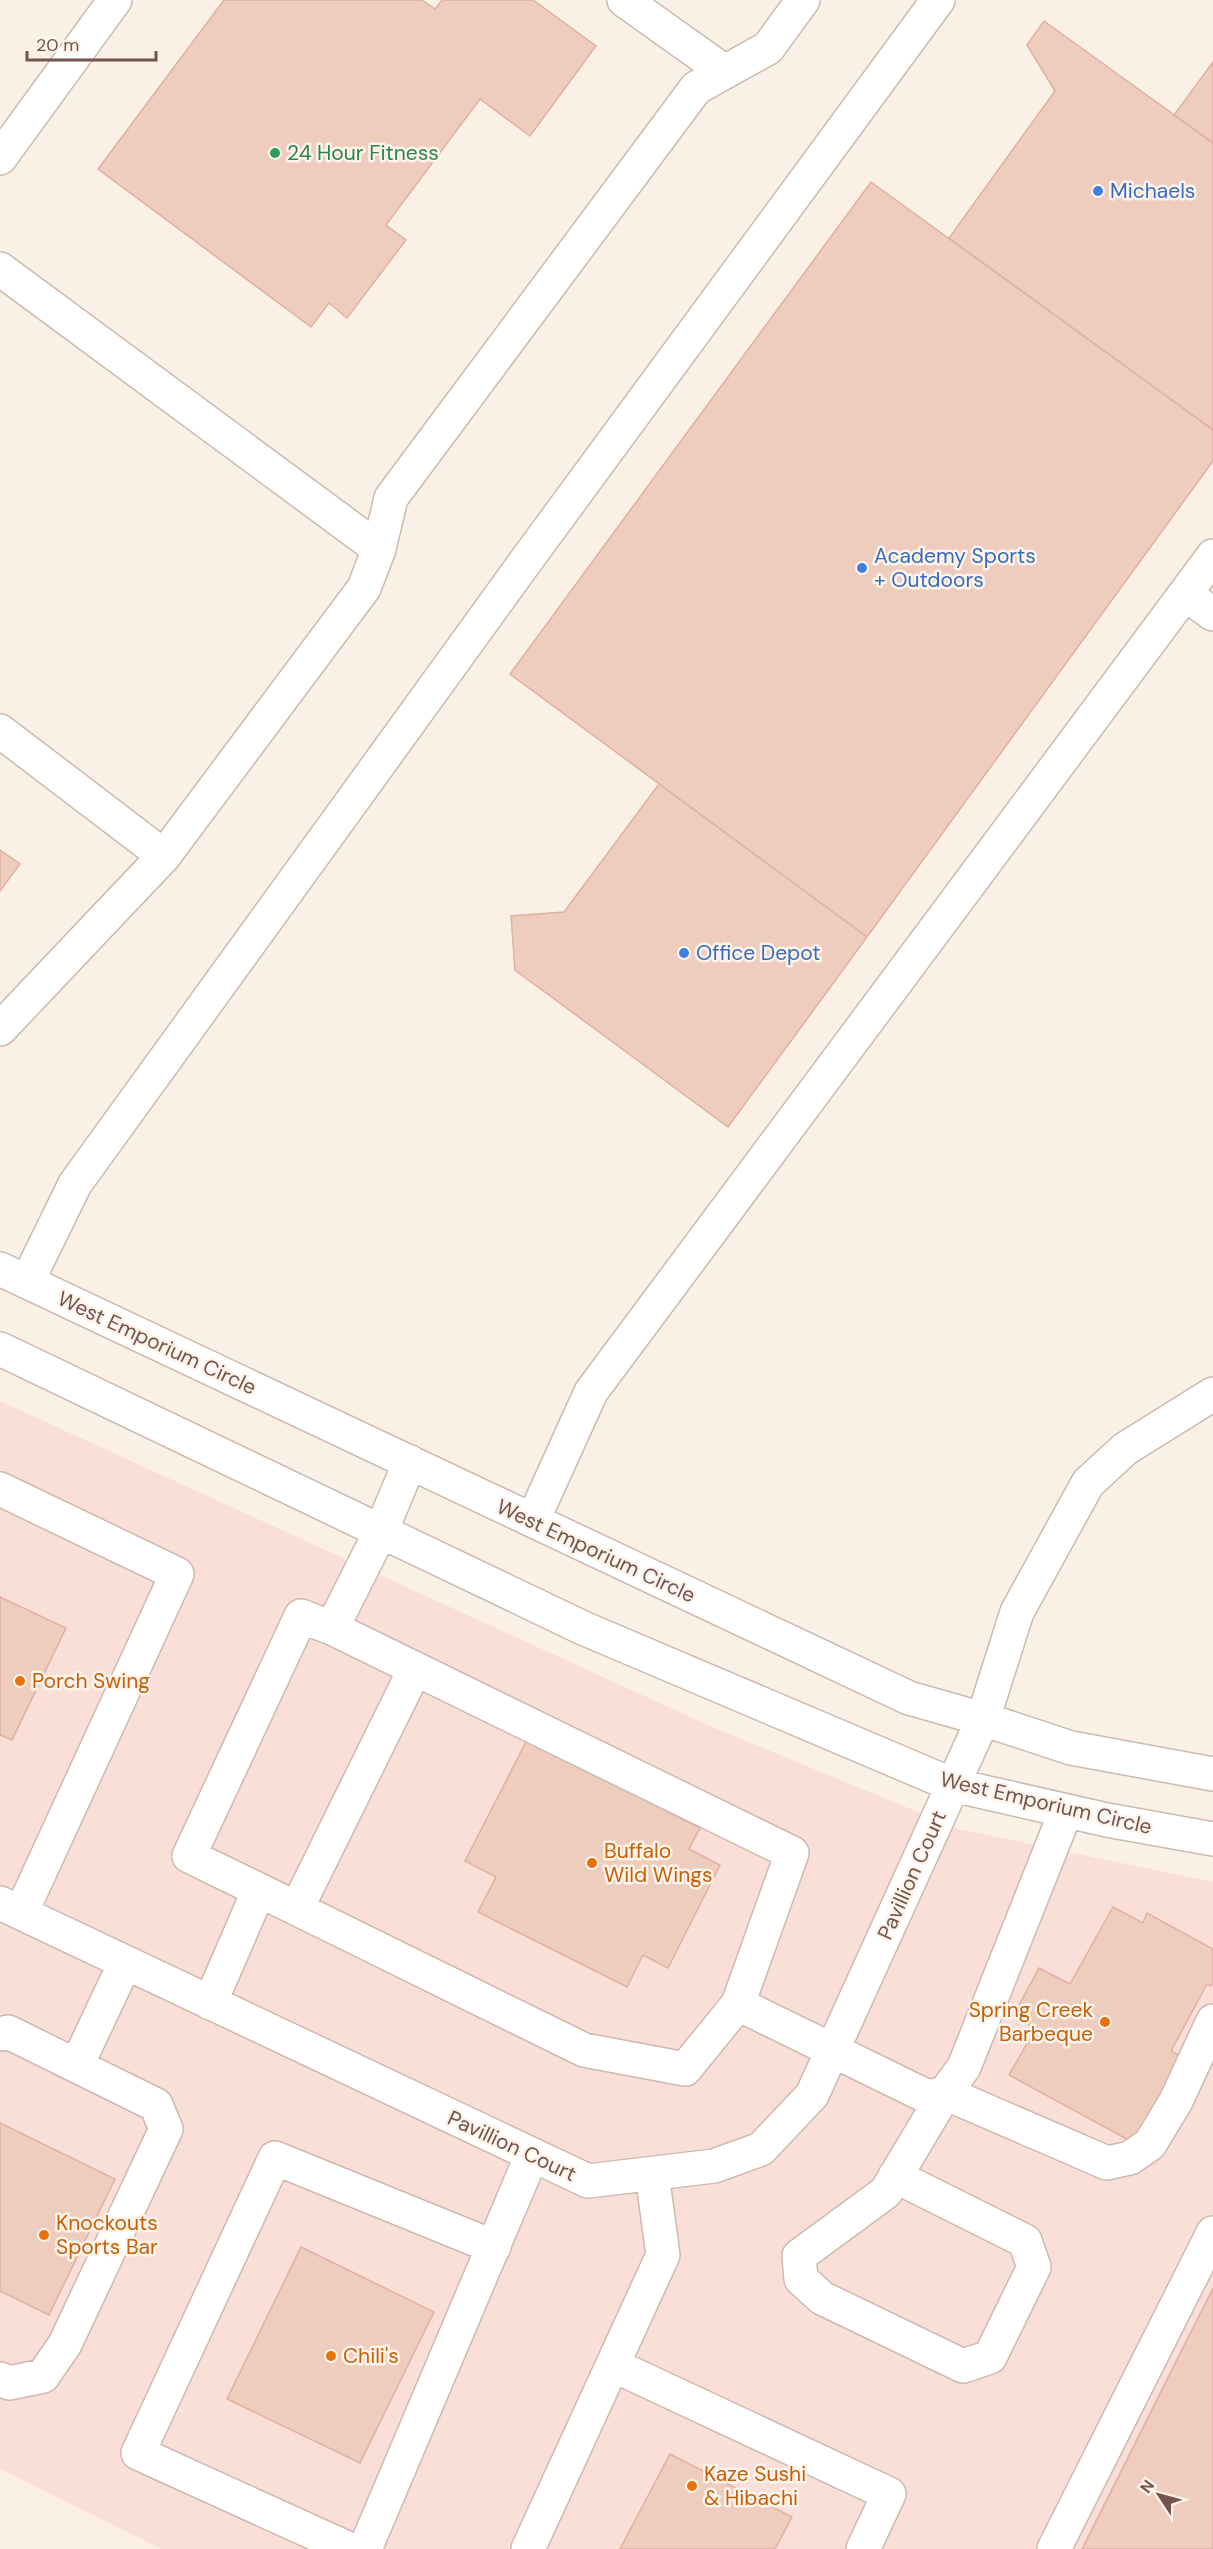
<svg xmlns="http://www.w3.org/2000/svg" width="1213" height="2549" viewBox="0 0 1213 2549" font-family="'DM Sans',sans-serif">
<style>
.commercial{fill:#fadfd9}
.building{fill:#eeccbe;stroke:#e0b0a0;stroke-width:1.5}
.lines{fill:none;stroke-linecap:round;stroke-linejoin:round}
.minor-casing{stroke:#ceb9af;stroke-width:36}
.minor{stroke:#fff;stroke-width:33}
.leisure-dot{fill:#2e9e5b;stroke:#fef4eb;stroke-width:2}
.shop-dot{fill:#3f7fe0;stroke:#fef4eb;stroke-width:2}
.food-dot{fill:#e8710a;stroke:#fef4eb;stroke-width:2}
.labels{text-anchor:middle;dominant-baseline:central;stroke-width:5;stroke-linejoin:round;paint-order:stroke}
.leisure-label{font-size:21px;fill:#27864d;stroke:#fef4eb;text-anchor:start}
.shop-label{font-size:21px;fill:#366cbe;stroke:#fef4eb;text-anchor:start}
.street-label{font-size:21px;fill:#72554c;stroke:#fef4eb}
.food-label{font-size:21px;fill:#c56008;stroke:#fef4eb;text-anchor:start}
</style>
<rect width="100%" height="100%" fill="#fbf0e5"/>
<path class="commercial" d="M0 1401 710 1726 959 1829 1213 1882V2549H161L0 2469Z"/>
<path class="building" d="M224 0H422L435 9 442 0H533L596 46 530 136 480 99 386 225 406 240 347 318 329 303 311 327 98 169Z
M1044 21 1213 143V430L949 238 1055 91 1027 45Z
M1213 62V143L1174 115Z
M871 182 1213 430V461L867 937 510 674Z
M659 784 867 937 728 1127 515 970 511 916 564 912Z
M0 850 20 864 0 891Z
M0 1597 66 1628 12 1740 0 1735Z
M527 1740 700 1828 689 1849 720 1865 668 1968 643 1955 627 1987 478 1912 496 1877 465 1861Z
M1113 1907 1143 1923 1147 1913 1213 1949V1983L1211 1986 1207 1984 1171 2051 1186 2059 1134 2143 1009 2075 1036 2028 1013 2016 1039 1968 1070 1984Z
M0 2123 115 2179 49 2315 0 2291Z
M301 2247 434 2312 360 2463 227 2399Z
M1213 2288V2549H1082Z
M670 2454 792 2517 775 2549H620Z"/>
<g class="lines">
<g class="minor-casing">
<path id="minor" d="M624 0 725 72
M0 158 115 0
M0 269 379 549
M1185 594 1213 614
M0 731 164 856 0 1029
M164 856 364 588 379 549 391 498 696 88 768 48 803 0
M0 1269 909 1698 983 1719 1071 1748 1213 1774
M27 1282 75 1184 528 558 938 0
M0 1349 583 1628 953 1785 1107 1820 1213 1839
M0 1489 177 1574 21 1913
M533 1520 591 1392 1213 556
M332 1628 792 1853 738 2004
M259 1890 189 1856 301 1616 332 1628 381 1531 410 1462
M0 1903 588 2181 714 2166 761 2149 812 2095 983 1719 1017 1612 1088 1483 1125 1449 1213 1394
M297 1908 415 1669
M210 2003 259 1890 584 2050 685 2069 738 2004 928 2097 945 2093 964 2067 1066 1811
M0 2034 8 2032 156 2105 166 2129 65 2344 43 2376 9 2383 0 2379
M77 2065 125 1963
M895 2176 1025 2241 1034 2267 990 2357 963 2366 822 2298 801 2279 799 2256 886 2192 945 2093 1107 2163 1130 2158 1150 2144 1176 2101 1213 2021
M613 2365 889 2494 863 2549
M349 2549 138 2453 275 2158 494 2247
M365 2549 532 2155
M528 2549 663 2255 652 2174
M1054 2549 1213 2233"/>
</g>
<use href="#minor" class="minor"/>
</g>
<circle class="leisure-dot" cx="275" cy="153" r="6"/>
<g class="shop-dot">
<circle cx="1098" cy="191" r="6"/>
<circle cx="862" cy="568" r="6"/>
<circle cx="684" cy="953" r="6"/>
</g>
<g class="food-dot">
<circle cx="20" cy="1681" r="6"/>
<circle cx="592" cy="1863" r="6"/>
<circle cx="1105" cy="2022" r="6"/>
<circle cx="44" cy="2235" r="6"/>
<circle cx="331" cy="2356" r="6"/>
<circle cx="692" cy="2486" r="6"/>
</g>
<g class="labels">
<g class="leisure-label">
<text x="287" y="153">24 Hour Fitness</text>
</g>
<g class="shop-label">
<text x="1110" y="191">Michaels</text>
<text x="874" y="556">Academy Sports<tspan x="874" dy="24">+ Outdoors</tspan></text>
<text x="696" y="953">Office Depot</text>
</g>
<g class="street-label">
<text transform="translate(157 1343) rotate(25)">West Emporium Circle</text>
<text transform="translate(596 1551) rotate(25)">West Emporium Circle</text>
<text transform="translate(1046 1803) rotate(13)">West Emporium Circle</text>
<text transform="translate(912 1875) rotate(-66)">Pavillion Court</text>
<text transform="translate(512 2146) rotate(25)">Pavillion Court</text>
</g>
<g class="food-label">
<text x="32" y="1681">Porch Swing</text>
<text x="604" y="1851">Buffalo<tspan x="604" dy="24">Wild Wings</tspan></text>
<text x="1093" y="2010" text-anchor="end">Spring Creek<tspan x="1093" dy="24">Barbeque</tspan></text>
<text x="56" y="2223">Knockouts<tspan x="56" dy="24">Sports Bar</tspan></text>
<text x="343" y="2356">Chili's</text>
<text x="704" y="2474">Kaze Sushi<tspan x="704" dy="24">&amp; Hibachi</tspan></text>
</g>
</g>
<g transform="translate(1159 2495) rotate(306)" stroke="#fef4eb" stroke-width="4.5" paint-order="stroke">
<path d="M0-4.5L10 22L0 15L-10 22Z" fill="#72554c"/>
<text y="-9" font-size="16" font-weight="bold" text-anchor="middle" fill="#72554c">N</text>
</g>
<path d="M27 51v9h129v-9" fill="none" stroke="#72554c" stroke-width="3"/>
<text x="36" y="51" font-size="18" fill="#72554c" stroke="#fef4eb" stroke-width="4.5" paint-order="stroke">20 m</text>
</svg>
